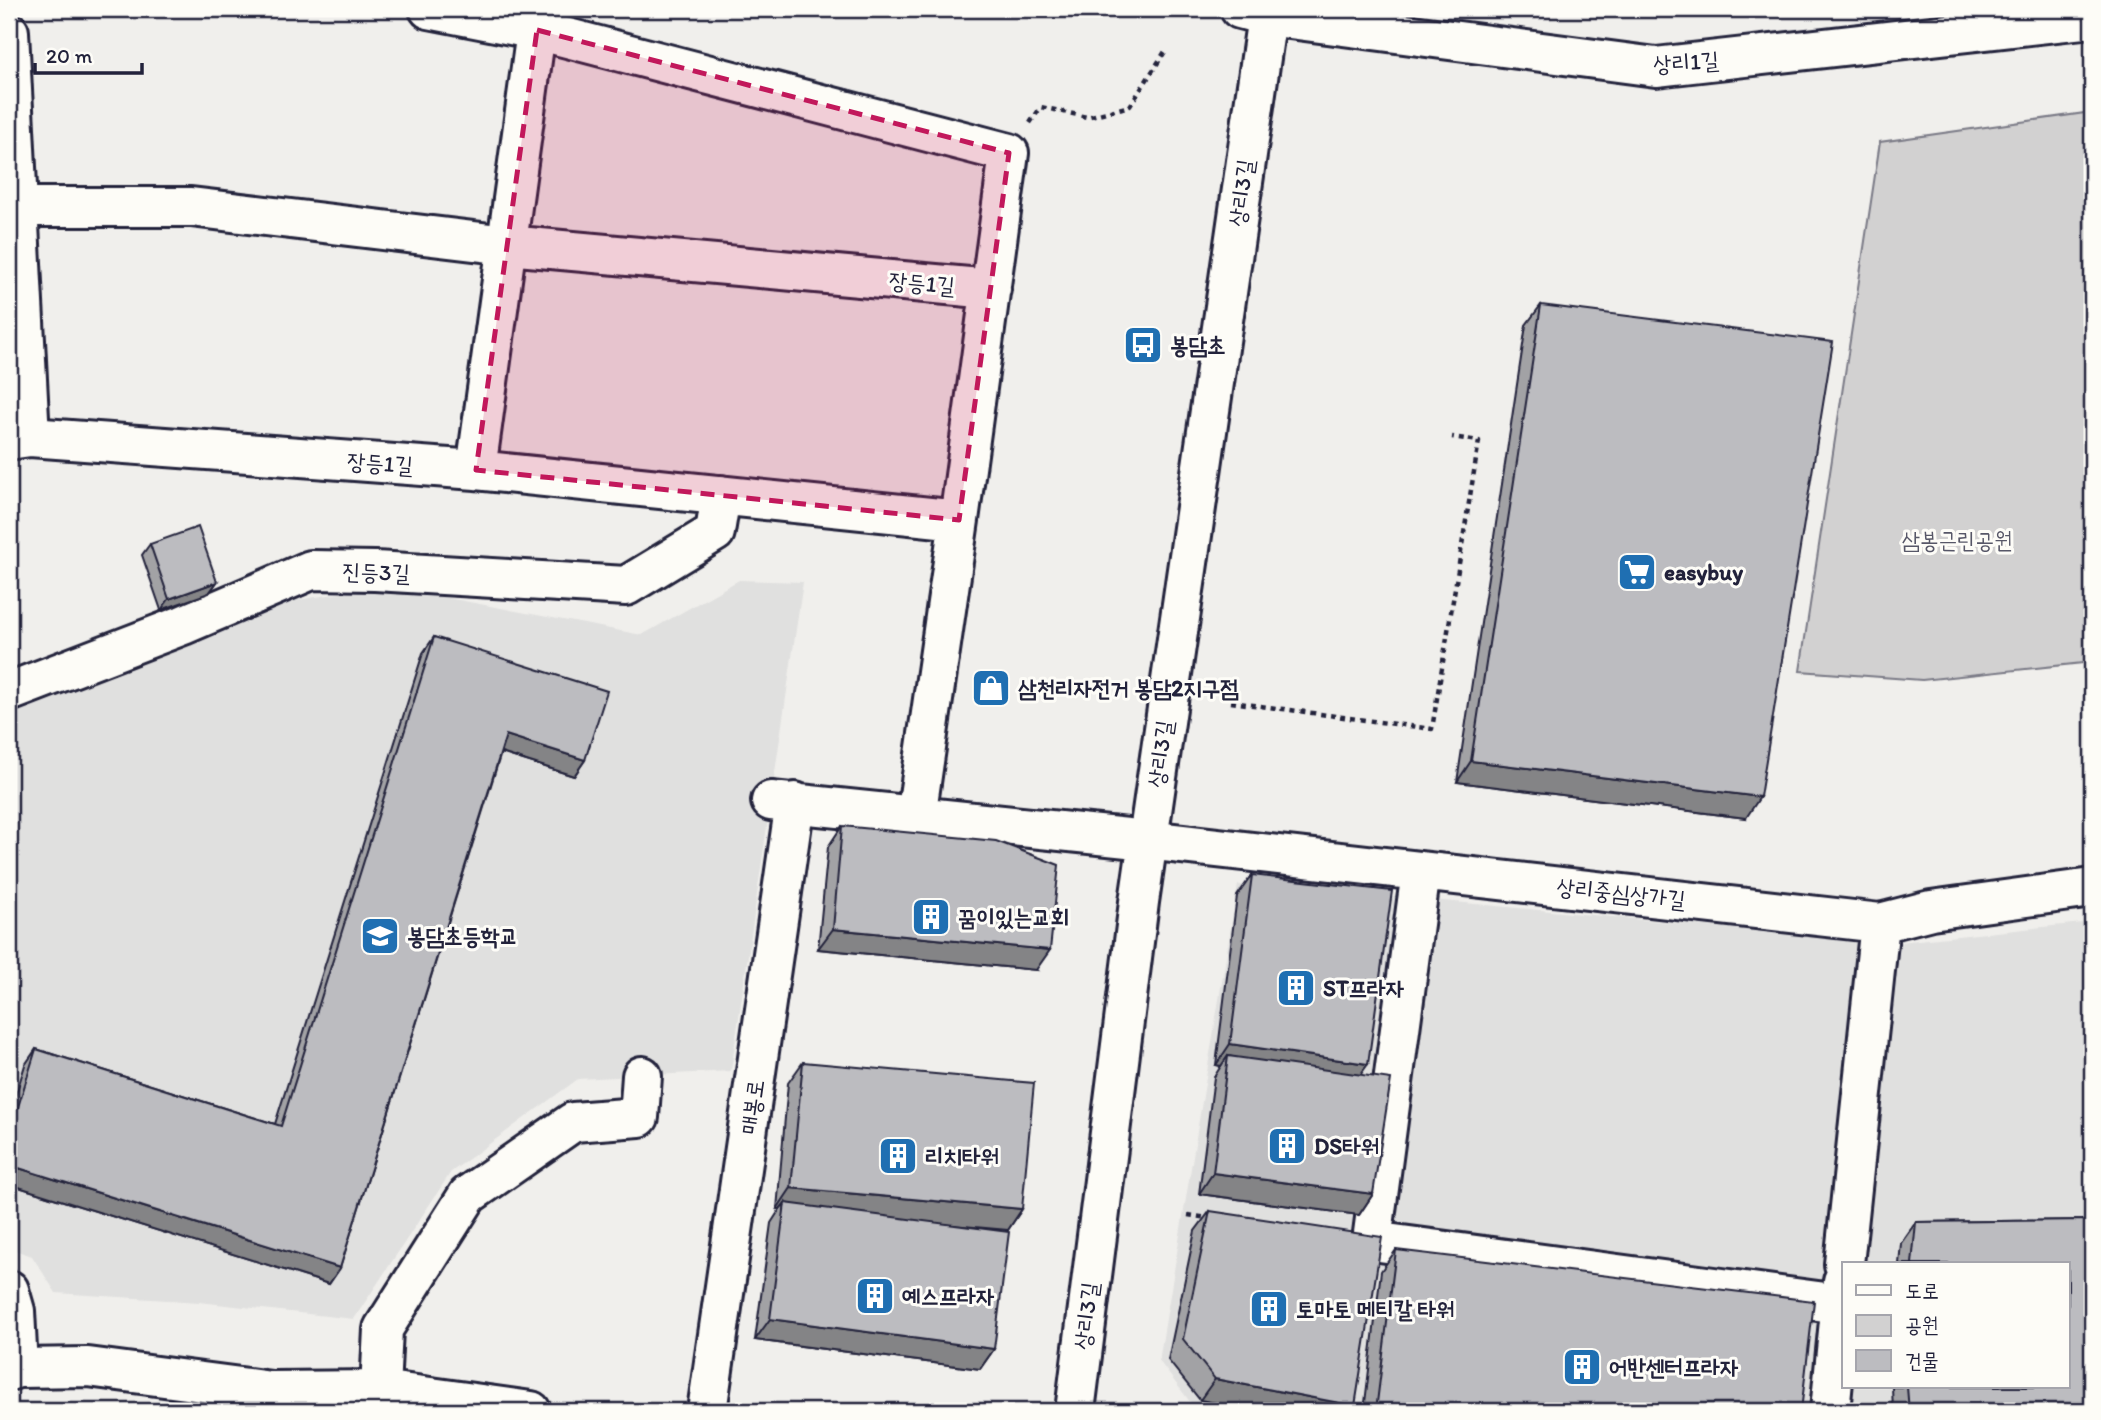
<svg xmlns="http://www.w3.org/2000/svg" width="2101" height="1420" viewBox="0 0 2101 1420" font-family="Itim,'Poor Story',sans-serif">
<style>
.built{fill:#e0e0df;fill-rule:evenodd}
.green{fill:#d2d1d1;stroke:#7a7a86;stroke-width:2}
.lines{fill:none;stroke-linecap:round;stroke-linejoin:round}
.minor-casing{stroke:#22223b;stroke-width:44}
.path{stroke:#22223b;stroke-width:4.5;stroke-dasharray:5 5;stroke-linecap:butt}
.minor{stroke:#fdfcf7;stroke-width:38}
.wall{fill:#a2a2a5;stroke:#22223b;stroke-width:2}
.shaded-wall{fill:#848486;stroke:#22223b;stroke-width:2}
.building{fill:#bcbcc0;stroke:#22223b;stroke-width:2}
.marked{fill:#c2185b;fill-opacity:0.2;stroke:#c2185b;stroke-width:5;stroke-dasharray:14 9;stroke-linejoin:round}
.labels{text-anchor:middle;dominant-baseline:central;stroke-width:6;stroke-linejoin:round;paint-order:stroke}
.street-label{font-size:23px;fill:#22223b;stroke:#fdfcf7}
.poi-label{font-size:23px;font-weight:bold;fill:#22223b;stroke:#fdfcf7;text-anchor:start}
.park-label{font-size:23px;fill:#575768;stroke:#fdfcf7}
</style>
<rect width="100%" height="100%" fill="#f0efec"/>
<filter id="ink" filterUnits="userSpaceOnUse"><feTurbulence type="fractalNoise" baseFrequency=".0143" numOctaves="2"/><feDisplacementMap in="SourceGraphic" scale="14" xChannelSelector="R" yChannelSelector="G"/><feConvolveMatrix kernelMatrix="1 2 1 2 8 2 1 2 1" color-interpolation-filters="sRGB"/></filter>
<g filter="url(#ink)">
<path class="built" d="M739 580 803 582 731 1071 578 1079 451 1172 354 1319 199 1302 56 1293 32 1256 9 1248V708L278 603 385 586 642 635Z
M1238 885 1444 901 1890 943 2092 922V1411H1197L1159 1361ZM1844 1264H2068V1387H1844Z"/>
<path class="green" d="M2092 112V662L1922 680 1800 671 1880 142Z"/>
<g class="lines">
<g class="minor-casing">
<path id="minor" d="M429 9 537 30 1009 153 959 520 916 817
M1240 9 1267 16 1656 67 2092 18
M9 32 30 437
M17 207H191L507 245 991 289
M9 440 30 437 476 470 959 520
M476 470 539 9
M9 692 183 625 311 570 375 571 626 586 715 532 721 495
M771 801 1147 840 1880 923 1931 910 2092 888
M1421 871 1372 1241 1840 1304
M1844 1264 1880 923
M9 1290 15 1311 18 1368
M9 1371 18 1368 88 1367 271 1391 380 1390 531 1411
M380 1390 383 1329 468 1195 573 1122 639 1117 642 1076
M707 1411 795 802
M1075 1411 1139 902 1267 16
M1830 1411 1843 1281"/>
</g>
<path class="path" d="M1030 123 1041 107 1087 117 1130 106 1166 50
M1231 702 1432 729 1479 441 1452 437
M1188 1215 1208 1218"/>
<use href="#minor" class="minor"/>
</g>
<path class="wall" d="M1541 305 1746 818 1457 782 1526 325Z
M150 544 217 582 209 593 161 610 142 555Z
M434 637 585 760 574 776 501 753 340 1268 329 1284 9 1184V1117L25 1065 36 1049 275 1124 423 653Z
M842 826 1036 970 818 949 828 847Z
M1252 875 1360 1074 1373 1194 1359 1215 1199 1194 1214 1077 1221 1066 1216 1065 1237 896Z
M803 1062 1022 1209 1008 1230 959 1226 994 1349 980 1369 755 1340 771 1223 780 1209H777L788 1083Z
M1210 1211 1355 1406 1352 1411H1260L1200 1400 1168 1360 1195 1231Z
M2092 1220V1411H1893L1892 1387H2068V1264H1899L1901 1243 1916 1222Z
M1396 1250 1801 1411H1364L1381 1271Z"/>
<path class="shaded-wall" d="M217 582 209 593 161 610 169 599Z
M506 735 585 760 574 776 495 751Z
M1471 761 1760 797 1746 818 1457 782Z
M833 929 1050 950 1036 970 818 949Z
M1230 1044 1368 1064 1353 1085 1228 1056 1221 1066 1216 1065Z
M9 1165 340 1268 329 1284 9 1184Z
M1213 1173 1373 1194 1359 1215 1199 1194Z
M791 1188 1022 1209 1008 1230 784 1210 785 1203 780 1209H777Z
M770 1319 994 1349 980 1369 755 1340Z
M1215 1379 1355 1406 1352 1411H1260L1200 1400Z"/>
<path class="building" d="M1541 305 1833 342 1760 797 1471 761Z
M198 527 217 582 169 599 150 544Z
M434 637 607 691 585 760 506 735 340 1268 9 1165V1136L36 1049 281 1126Z
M842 826 996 841 1059 865 1050 950 833 929Z
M1252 875 1392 891 1368 1064 1230 1044Z
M1228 1056 1391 1079 1373 1194 1213 1173Z
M803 1062 1034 1083 1022 1209 791 1188Z
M785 1203 1009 1232 994 1349 770 1319Z
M1210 1211 1382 1237 1355 1406 1215 1379 1183 1339Z
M2092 1220V1411H1909L1907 1387H2068V1264H1912L1916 1222Z
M1396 1250 1814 1301 1801 1411H1376Z"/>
</g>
<path class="marked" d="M537 30 1009 153 959 520 476 470Z"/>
<defs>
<g id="bus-square" transform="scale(2.0125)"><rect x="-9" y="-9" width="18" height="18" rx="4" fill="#1f6fb2" stroke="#fdfcf7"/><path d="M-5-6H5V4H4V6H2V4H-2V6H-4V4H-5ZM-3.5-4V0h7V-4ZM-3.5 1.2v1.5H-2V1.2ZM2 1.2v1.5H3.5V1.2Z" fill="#fff"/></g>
<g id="supermarket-square" transform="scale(2.0125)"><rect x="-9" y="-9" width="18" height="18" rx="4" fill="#1f6fb2" stroke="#fdfcf7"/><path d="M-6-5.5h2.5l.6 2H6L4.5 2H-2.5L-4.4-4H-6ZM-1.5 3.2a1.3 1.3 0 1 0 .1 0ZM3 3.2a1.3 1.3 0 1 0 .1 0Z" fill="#fff"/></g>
<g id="shop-square" transform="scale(2.0125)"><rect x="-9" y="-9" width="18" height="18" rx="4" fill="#1f6fb2" stroke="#fdfcf7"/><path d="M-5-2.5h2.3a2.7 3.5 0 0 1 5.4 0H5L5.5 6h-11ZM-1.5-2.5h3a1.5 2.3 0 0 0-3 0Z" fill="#fff"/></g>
<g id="building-square" transform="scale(2.0125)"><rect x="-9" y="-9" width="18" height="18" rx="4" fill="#1f6fb2" stroke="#fdfcf7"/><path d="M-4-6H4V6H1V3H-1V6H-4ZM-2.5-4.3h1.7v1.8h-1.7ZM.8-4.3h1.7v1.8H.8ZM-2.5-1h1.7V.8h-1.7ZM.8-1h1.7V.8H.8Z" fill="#fff"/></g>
<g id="school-square" transform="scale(2.0125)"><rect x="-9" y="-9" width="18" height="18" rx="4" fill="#1f6fb2" stroke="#fdfcf7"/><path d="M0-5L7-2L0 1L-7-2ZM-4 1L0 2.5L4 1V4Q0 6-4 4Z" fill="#fff"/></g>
</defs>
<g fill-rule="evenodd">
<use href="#bus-square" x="1143" y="345"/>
<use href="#supermarket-square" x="1637" y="572"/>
<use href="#shop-square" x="991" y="688"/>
<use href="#building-square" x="931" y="917"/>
<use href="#school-square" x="380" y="936"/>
<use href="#building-square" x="1296" y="988"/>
<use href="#building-square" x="1287" y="1146"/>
<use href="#building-square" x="898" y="1156"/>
<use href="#building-square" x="875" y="1296"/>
<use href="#building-square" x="1269" y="1309"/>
<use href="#building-square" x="1582" y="1367"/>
</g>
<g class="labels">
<g class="street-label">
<text transform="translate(1686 62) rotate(-4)">상리1길</text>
<text transform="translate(1241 193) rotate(-82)">상리3길</text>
<text transform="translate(922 283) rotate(5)">장등1길</text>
<text transform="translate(380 463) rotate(4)">장등1길</text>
<text transform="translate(376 572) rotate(2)">진등3길</text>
<text transform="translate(1160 754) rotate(-82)">상리3길</text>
<text transform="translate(1621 893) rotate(6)">상리중심상가길</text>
<text transform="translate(752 1107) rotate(-82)">매봉로</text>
<text transform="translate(1086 1316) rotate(-83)">상리3길</text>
</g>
<g class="poi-label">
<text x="1170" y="345">봉담초</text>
<text x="1664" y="572">easybuy</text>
<text x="1018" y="688">삼천리자전거 봉담2지구점</text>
<text x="958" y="917">꿈이있는교회</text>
<text x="407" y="936">봉담초등학교</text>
<text x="1323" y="988">ST프라자</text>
<text x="1314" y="1146">DS타워</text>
<text x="925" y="1156">리치타워</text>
<text x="902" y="1296">예스프라자</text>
<text x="1296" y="1309">토마토 메티칼 타워</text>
<text x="1609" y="1367">어반센터프라자</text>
</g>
<g class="park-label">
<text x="1957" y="540">삼봉근린공원</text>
</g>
</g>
<rect width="2101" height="1420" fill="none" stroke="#fdfcf7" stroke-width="35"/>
<rect x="18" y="18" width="2066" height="1385" fill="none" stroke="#22223b" stroke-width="2.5" filter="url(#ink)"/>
<rect x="1842" y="1262" width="228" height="126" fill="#fdfcf7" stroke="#a5a5ac" stroke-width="2"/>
<rect x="1856" y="1285" width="35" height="10" fill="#fdfcf7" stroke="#a5a5ac" stroke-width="2"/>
<text x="1905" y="1298" font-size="21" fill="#22223b">도로</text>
<rect x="1856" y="1315" width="35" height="21" fill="#d2d1d1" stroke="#a5a5ac" stroke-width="2"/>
<text x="1905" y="1332" font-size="21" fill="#22223b">공원</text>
<rect x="1856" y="1350" width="35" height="21" fill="#bcbcc0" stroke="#a5a5ac" stroke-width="2"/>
<text x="1905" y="1368" font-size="21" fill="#22223b">건물</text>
<path d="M35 63v10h107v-10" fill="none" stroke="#22223b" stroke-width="3.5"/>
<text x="46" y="63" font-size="21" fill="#22223b" stroke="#fdfcf7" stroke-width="5" paint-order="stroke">20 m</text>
</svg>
